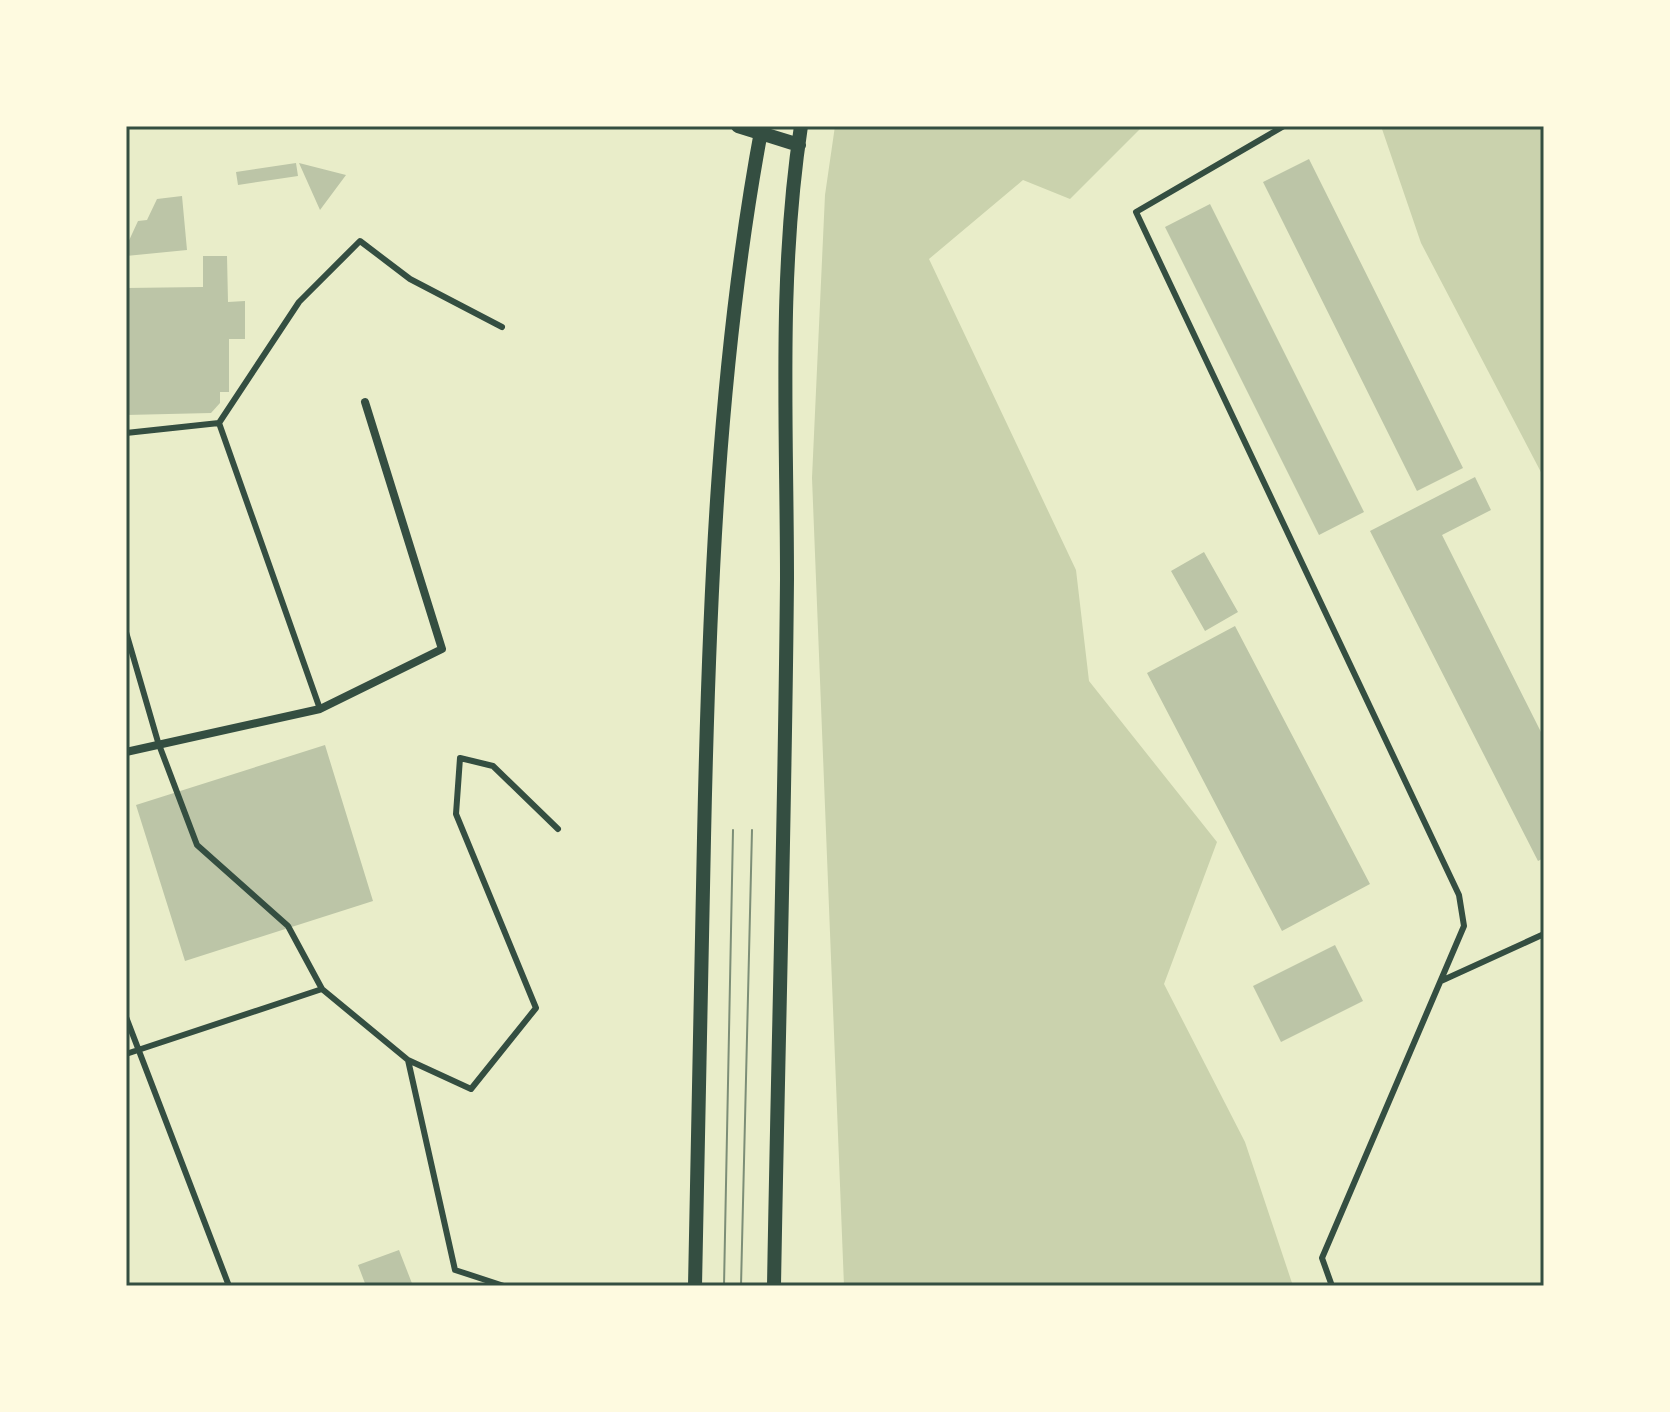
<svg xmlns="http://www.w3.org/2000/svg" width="1670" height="1412" viewBox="0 0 1670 1412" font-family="'Sofia Sans Condensed',sans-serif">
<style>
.green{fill:#cad2ad}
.building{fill:#bcc5a7}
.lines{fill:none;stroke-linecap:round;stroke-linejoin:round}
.service{stroke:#344e41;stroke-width:6}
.minor{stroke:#344e41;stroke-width:8}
.tertiary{stroke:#344e41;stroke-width:14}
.tram{stroke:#7c8e77;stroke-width:2}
.neatline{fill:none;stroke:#344e41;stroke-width:3}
</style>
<rect width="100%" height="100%" fill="#e9edc9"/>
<path class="green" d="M835 126H1143L1070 199 1023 180 929 259 1076 570 1089 681 1217 842 1164 984 1245 1142 1293 1286H844L812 478 825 195Z
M1381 126H1544V478L1421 243Z"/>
<path class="building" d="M1309 159 1463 468 1417 491 1263 182Z
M296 163 298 176 238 185 236 172Z
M299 163 346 175 320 210Z
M182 196 187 250 126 256V247L138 221 147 220 157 199Z
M1210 204 1364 512 1319 535 1165 227Z
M203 256H227L228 302 245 301V339H229V392H220V403L211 413 126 415V288L203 287Z
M1475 477 1491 510 1442 535 1544 738V858L1538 861 1370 531Z
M1204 552 1238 612 1205 631 1171 571Z
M1235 626 1370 884 1282 931 1147 673Z
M325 745 373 901 185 961 136 805Z
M1335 945 1363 1001 1281 1042 1253 986Z
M399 1250 413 1286H366L358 1265Z"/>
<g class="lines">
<path class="service" d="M1284 126 1136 212 1459 895 1464 926 1322 1258 1332 1286
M219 423 320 709
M126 433 219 423 299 302 360 241 410 279 502 327
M126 632 158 742 197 845 288 926 322 989 408 1060 471 1089 536 1008 456 814 460 758 493 766 558 829
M1441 981 1544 934
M126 1017 229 1286
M126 1054 322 989
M408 1060 455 1270 504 1286"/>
<path class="minor" d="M126 752 320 709 442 649 365 402"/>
<path class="tertiary" d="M738 126 799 145
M695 1286C698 1137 701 987 704 838 709 600 718 360 762 126
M774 1286C778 1050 785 814 787 579 787 426 778 277 801 126"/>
<path class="tram" d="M724 1286 733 830
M741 1286 752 830"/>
</g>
<rect width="1670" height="1412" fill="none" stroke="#fefae0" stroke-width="256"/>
<rect x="128" y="128" width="1414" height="1156" class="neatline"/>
</svg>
